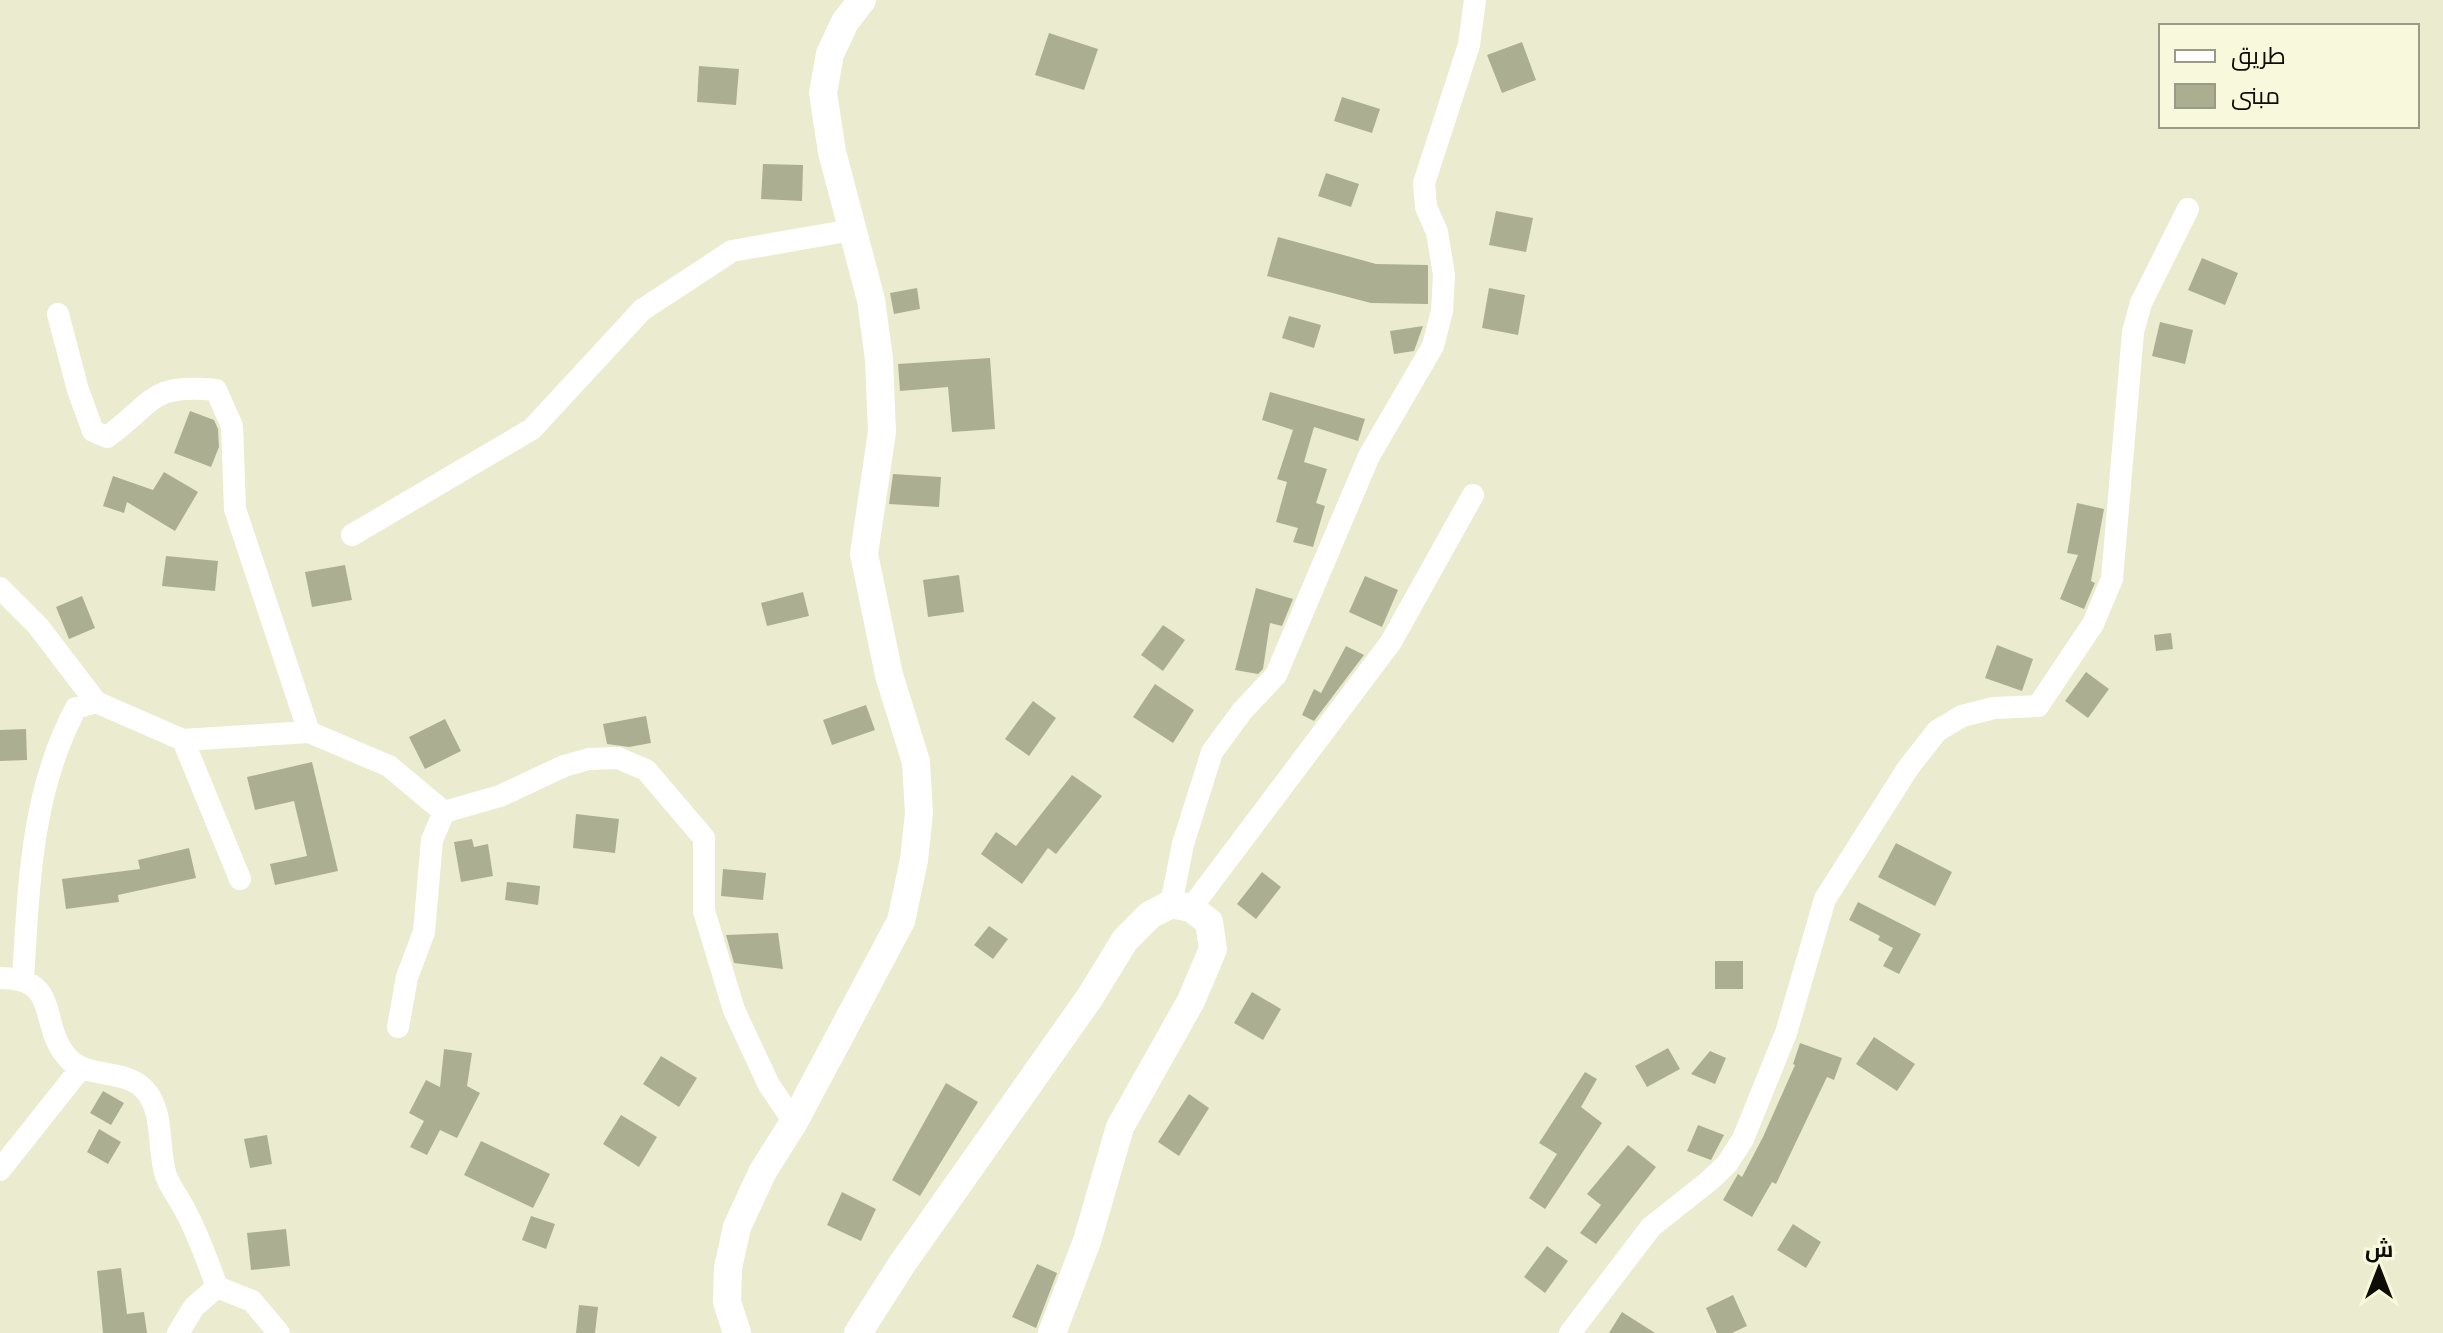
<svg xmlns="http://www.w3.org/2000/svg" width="2443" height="1333" viewBox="0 0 2443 1333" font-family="'Roboto Serif',Cairo,serif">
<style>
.building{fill:#acae92}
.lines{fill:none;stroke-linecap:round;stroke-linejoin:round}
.minor{stroke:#fff;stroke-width:22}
.tertiary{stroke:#fff;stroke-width:28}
</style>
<rect width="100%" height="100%" fill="#ebeccf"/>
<path class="building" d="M1049 33 1098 49 1084 90 1035 75Z
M1522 42 1536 80 1502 93 1487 55Z
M699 66 739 69 736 105 697 102Z
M1342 97 1380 109 1372 133 1334 121Z
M763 164 803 165 802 201 761 199Z
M1326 173 1359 184 1351 207 1318 196Z
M1496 211 1533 218 1526 252 1489 245Z
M1278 237 1376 264 1428 265V304L1371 303 1267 276Z
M2202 258 2238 273 2225 305 2188 290Z
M917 288 920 309 894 314 890 293Z
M1489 288 1525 295 1518 335 1482 328Z
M1289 316 1321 325 1314 348 1282 338Z
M2160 322 2193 330 2185 364 2152 356Z
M1423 326 1414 351 1394 354 1390 331Z
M990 358 995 429 952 432 948 387 900 391 898 364Z
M1270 392 1365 419 1358 441 1314 427 1304 462 1327 469 1316 503 1325 506 1313 547 1293 542 1298 528 1276 522 1287 482 1277 479 1293 430 1262 420Z
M190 411 214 420 218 429 219 447 211 467 174 453Z
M164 472 198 492 175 531 127 502 124 513 103 506 113 476 153 490Z
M893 474 941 477 939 507 889 504Z
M2077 503 2104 509 2091 581 2095 583 2084 609 2060 599 2078 555 2067 553Z
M166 556 218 561 215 591 162 586Z
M345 565 352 600 312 607 305 572Z
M959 575 964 612 928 617 923 580Z
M1365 576 1398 590 1382 627 1349 612Z
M1256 588 1293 599 1282 626 1270 623 1263 669 1258 674 1235 670Z
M803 592 809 616 767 626 761 603Z
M82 596 95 628 69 639 56 607Z
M1163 625 1185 640 1163 671 1141 655Z
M2171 633 2173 649 2156 651 2154 635Z
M1997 645 2033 659 2022 691 1985 678Z
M1346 646 1364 655 1314 721 1302 715 1314 689 1321 693Z
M2086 672 2109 689 2088 718 2065 701Z
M1155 684 1194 710 1173 743 1133 717Z
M1033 701 1056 718 1029 756 1005 739Z
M866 705 875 730 832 745 823 720Z
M646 716 651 743 629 747 607 744 603 724Z
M445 719 461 751 425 769 409 737Z
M26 729 27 760 0 761V730Z
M312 762 338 871 275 885 270 864 307 856 294 801 255 810 247 777Z
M1072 775 1102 796 1056 854 1048 848 1022 884 981 854 996 832 1016 846Z
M576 814 619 819 615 853 573 848Z
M472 839 474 847 488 844 493 876 461 882 454 842Z
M1896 843 1952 872 1935 906 1878 877Z
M189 848 196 878 118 895 119 902 66 909 62 879 140 869 138 860Z
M723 869 766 873 763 900 721 896Z
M1262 872 1281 887 1256 919 1237 904Z
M507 882 540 886 538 905 505 900Z
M1858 902 1921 934 1899 974 1883 966 1893 948 1878 940 1880 936 1849 920Z
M989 926 1008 939 993 959 974 945Z
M778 933 783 969 734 963 726 935Z
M1715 961H1743V989H1715Z
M1252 992 1281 1009 1263 1040 1234 1023Z
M1874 1037 1915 1064 1897 1091 1856 1064Z
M1800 1043 1842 1058 1834 1080 1827 1077 1776 1184 1772 1182 1752 1217 1723 1200 1738 1174 1742 1177 1763 1137 1795 1065 1793 1064Z
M1668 1048 1680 1069 1647 1087 1635 1066Z
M444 1049 472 1053 467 1086 480 1093 457 1138 440 1130 427 1155 410 1147 424 1121 409 1113 426 1080 440 1087Z
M1710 1051 1726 1058 1715 1084 1691 1074Z
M661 1056 697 1078 679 1107 643 1084Z
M1585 1072 1597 1079 1581 1107 1602 1123 1545 1209 1529 1198 1557 1154 1539 1143Z
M946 1083 978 1102 920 1196 892 1180Z
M103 1091 124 1103 111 1125 90 1113Z
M1189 1094 1209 1108 1179 1156 1158 1142Z
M621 1115 657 1137 639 1167 603 1144Z
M1698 1125 1724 1135 1711 1160 1687 1151Z
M99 1129 121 1142 108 1164 87 1152Z
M267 1135 272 1164 250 1168 244 1139Z
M481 1141 550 1174 533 1208 464 1175Z
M1628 1145 1656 1167 1596 1244 1580 1233 1601 1205 1587 1194Z
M842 1192 876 1209 861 1241 827 1225Z
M531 1216 555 1224 546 1249 522 1240Z
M1793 1224 1821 1242 1806 1268 1777 1250Z
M286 1229 290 1266 251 1270 247 1233Z
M1547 1246 1568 1261 1545 1293 1524 1277Z
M1037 1264 1057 1273 1036 1328 1012 1317Z
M121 1268 127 1314 144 1312 147 1333H103L97 1271Z
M1733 1295 1747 1326 1732 1333H1717L1706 1308Z
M579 1305 598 1307 595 1333H576Z
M1622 1312 1655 1333H1609Z"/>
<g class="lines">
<path class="minor" d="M58 314 78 390 93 431 107 437C155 402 150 383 216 390L232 426 235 509 309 732
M352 535 532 429 642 310 732 251 852 230
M0 588 38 626 96 702
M183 740 240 879
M1171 904 1183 844 1212 752 1243 710 1276 675 1369 456 1433 346 1442 311 1444 275 1437 232 1426 207 1424 183 1469 45 1475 0
M1191 908 1391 642 1473 495
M0 978C62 978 38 1024 67 1057 87 1080 124 1068 144 1089 165 1111 157 1148 166 1176 171 1189 181 1201 187 1214 199 1237 208 1262 217 1287
M23 978C29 885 31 792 76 708L96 702 183 740 309 732 389 766 444 812
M398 1027 407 977 424 932 432 840 444 812 500 796 564 766 589 759 618 758 646 770 704 838V911L734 1010 769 1085 794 1122
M0 1170 81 1068
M178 1333 194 1307 217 1287 252 1301 279 1333
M1570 1333 1651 1227 1709 1181 1727 1164 1743 1139 1786 1033 1825 899 1908 768 1937 731 1962 716 1994 708 2038 706 2093 624 2112 579 2133 332 2141 303 2188 209"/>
<path class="tertiary" d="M737 1333 727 1302 728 1268 737 1227 763 1171 794 1122 901 921 914 860 919 813 916 762 889 675 864 554 882 432 879 359 871 300 832 152 823 93 830 54 845 22 862 0
M858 1333 902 1264 1090 997 1125 940 1150 915 1171 904 1191 908 1209 922 1213 949 1191 1001 1120 1127 1087 1241 1052 1333"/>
</g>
<rect x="2159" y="24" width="260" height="104" fill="#f8f9dc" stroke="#9a9b86" stroke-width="2"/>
<rect x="2175" y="50" width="40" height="12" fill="#ffffff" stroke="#9a9b86" stroke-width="2"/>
<text x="2231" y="64" font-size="24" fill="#0d0d05">طريق</text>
<rect x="2175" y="84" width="40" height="24" fill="#acae92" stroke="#9a9b86" stroke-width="2"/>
<text x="2231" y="104" font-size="24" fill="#0d0d05">مبنى</text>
<g transform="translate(2379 1269)" stroke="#f8f9dc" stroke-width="6" paint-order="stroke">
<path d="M0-6L14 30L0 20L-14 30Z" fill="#0d0d05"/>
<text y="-12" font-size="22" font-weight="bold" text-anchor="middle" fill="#0d0d05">ش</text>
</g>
</svg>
